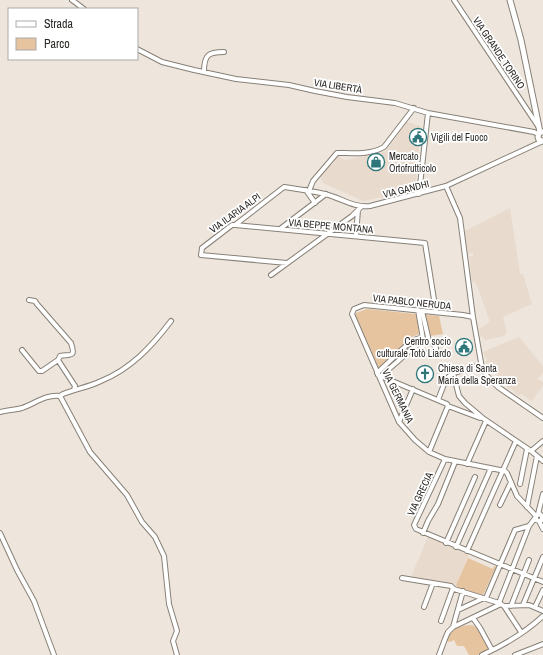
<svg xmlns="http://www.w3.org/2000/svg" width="543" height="655" viewBox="0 0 543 655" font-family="'Archivo Narrow',sans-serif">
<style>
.built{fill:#e8dacc}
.green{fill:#e5c49f}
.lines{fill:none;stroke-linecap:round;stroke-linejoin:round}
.minor-casing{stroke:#878077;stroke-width:6}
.major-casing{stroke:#878077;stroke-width:7}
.minor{stroke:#fff;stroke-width:4}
.major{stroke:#fff;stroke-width:5}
.labels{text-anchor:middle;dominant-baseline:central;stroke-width:3.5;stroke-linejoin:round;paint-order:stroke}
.street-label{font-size:10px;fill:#2a2724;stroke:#fff}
.poi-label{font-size:10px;fill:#2a2724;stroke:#fff;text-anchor:start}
</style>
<rect width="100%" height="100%" fill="#eee6dd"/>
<path class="built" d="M407 122 421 126 416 181H413V183L406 190V192L363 201 323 183 320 175 329 164 332 165 335 162 333 159 337 155 342 159 346 160 385 152Z
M510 208 520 274H523L532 304 503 317 507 332 504 336 485 340 480 335 479 329 490 322 479 291 475 282H472L469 256H473V253L468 254 465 231Z
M519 337 543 366V373L537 379 543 382V386L532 401 521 394 518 396 511 388 509 389 485 362 487 360 483 352Z
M428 537 469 554 456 585 413 577 412 574Z"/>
<path class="green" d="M367 309 416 314 419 334 412 337 379 368 355 315 356 313Z
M426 315 439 316 443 334 430 336Z
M468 558 493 569 494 566 496 567 483 595 458 588 456 585Z
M470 625C481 626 484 640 489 648L488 650 477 655H469L464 646H457L454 640 450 642 445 641C451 630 458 626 470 625Z"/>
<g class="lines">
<g class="minor-casing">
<path id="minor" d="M72 0 84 9
M454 0 538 126
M137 49 162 62 194 70 236 79 289 85 315 91 347 97 395 103 428 113 534 132 538 134
M204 72C204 55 208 52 224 52
M446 186 460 218 473 317 482 368 487 376 498 387 543 418
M306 190 315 203
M309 191 313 181 337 153C353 153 370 155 384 147L414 108
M419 194 428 113
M235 225 425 243 436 312
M280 229 326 194
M356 236 358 210
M287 263 201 255 202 248 232 225H235L284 187C297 189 311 191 325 194 341 198 354 208 370 206L446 186 543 141
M271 275 352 216 361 207
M29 300 35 301 37 304 71 343C76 358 71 354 60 356L58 360 75 386 74 390
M418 310 423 339
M422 311 429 341
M473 317 463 315 364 305 354 309 352 314 399 422 415 440 429 452 445 459 505 471 507 473 517 496 536 516V520L539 521 542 520V516L540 514 536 516
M22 350 39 371H42L58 360
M377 373 409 343 417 339 420 338 433 343 436 348V351L431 355 418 351 414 347 415 341
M453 373 459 396 465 403 484 419 531 451 543 461
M378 375 447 404 448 406 480 418
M381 376 414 347
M60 396 90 452 127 495 142 522 155 537 164 556 169 604 177 631 173 641 177 655
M438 400 446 379 453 373 481 365
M0 412C7 410 15 410 22 408 34 404 46 394 60 396L63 394C75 389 89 387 101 381 131 369 152 346 171 321
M399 422 413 389
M531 451 543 441
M429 452 448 406
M445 459 414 525 416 529 543 582
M467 464 486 421
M520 484 527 449
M500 505 511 482
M527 507 537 456
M538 514 543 494
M539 521 543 529
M0 533 17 570 34 601 54 655
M423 533 428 521 438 504 455 462
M446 543 475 477
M456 547 491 468
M467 551 516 441
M402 578 451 586 454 589 499 603 504 606 529 605 543 611
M486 598 515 530 529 526
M499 603 529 526 535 518
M523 605 543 557
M504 606 521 632
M511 606 529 560
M424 607 433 583
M535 607 543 590
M458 610 484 598
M473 618 480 628 492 650
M441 621 453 588
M453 627 501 604
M439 655 445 639 448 632 453 627 463 591
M482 655C504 645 526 632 543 616
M515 655 543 644"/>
</g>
<g class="major-casing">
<path id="major" d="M510 0 521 40 540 132
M542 132 539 133 538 137 539 140 543 141"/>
</g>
<use href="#minor" class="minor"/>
<use href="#major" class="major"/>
</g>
<defs>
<g id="civic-ring" transform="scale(0.9)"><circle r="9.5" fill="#fff" stroke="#2d7679" stroke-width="1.5"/><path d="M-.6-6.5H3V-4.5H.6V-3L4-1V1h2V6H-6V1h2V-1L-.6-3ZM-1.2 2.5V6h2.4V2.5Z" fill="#2d7679"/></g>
<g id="shop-ring" transform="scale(0.9)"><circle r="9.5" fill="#fff" stroke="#2d7679" stroke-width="1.5"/><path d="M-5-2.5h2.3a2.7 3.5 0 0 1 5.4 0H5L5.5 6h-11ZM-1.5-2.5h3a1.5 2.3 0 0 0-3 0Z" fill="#2d7679"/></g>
<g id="church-ring" transform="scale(0.9)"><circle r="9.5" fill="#fff" stroke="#2d7679" stroke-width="1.5"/><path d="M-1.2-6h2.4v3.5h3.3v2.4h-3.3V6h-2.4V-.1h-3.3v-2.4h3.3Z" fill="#2d7679"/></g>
</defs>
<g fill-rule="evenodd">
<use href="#civic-ring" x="418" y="137"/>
<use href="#shop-ring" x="376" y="162"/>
<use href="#civic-ring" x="464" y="347"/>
<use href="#church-ring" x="425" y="374"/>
</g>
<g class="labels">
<g class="street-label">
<text transform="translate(499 53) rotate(56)">VIA GRANDE TORINO</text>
<text transform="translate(338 86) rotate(9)">VIA LIBERTÀ</text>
<text transform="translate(406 189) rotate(-14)">VIA GANDHI</text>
<text transform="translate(235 213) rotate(-36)">VIA ILARIA ALPI</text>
<text transform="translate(331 226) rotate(5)">VIA BEPPE MONTANA</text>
<text transform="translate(412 302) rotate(6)">VIA PABLO NERUDA</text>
<text transform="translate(398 396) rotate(64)">VIA GERMANIA</text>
<text transform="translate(420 494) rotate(-65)">VIA GRECIA</text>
</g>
<g class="poi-label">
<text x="431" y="137">Vigili del Fuoco</text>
<text x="389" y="156">Mercato<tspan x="389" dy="12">Ortofrutticolo</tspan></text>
<text x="451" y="341" text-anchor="end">Centro socio<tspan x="451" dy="12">culturale Totò Liardo</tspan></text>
<text x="438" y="368">Chiesa di Santa<tspan x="438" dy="12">Maria della Speranza</tspan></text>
</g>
</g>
<rect x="8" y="8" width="130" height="52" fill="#ffffff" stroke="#aaa9a7"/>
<rect x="16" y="21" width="20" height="6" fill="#ffffff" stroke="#aaa9a7"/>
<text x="44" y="28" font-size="12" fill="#2a2724">Strada</text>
<rect x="16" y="38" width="20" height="12" fill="#e5c49f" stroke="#aaa9a7"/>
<text x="44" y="48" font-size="12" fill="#2a2724">Parco</text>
</svg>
